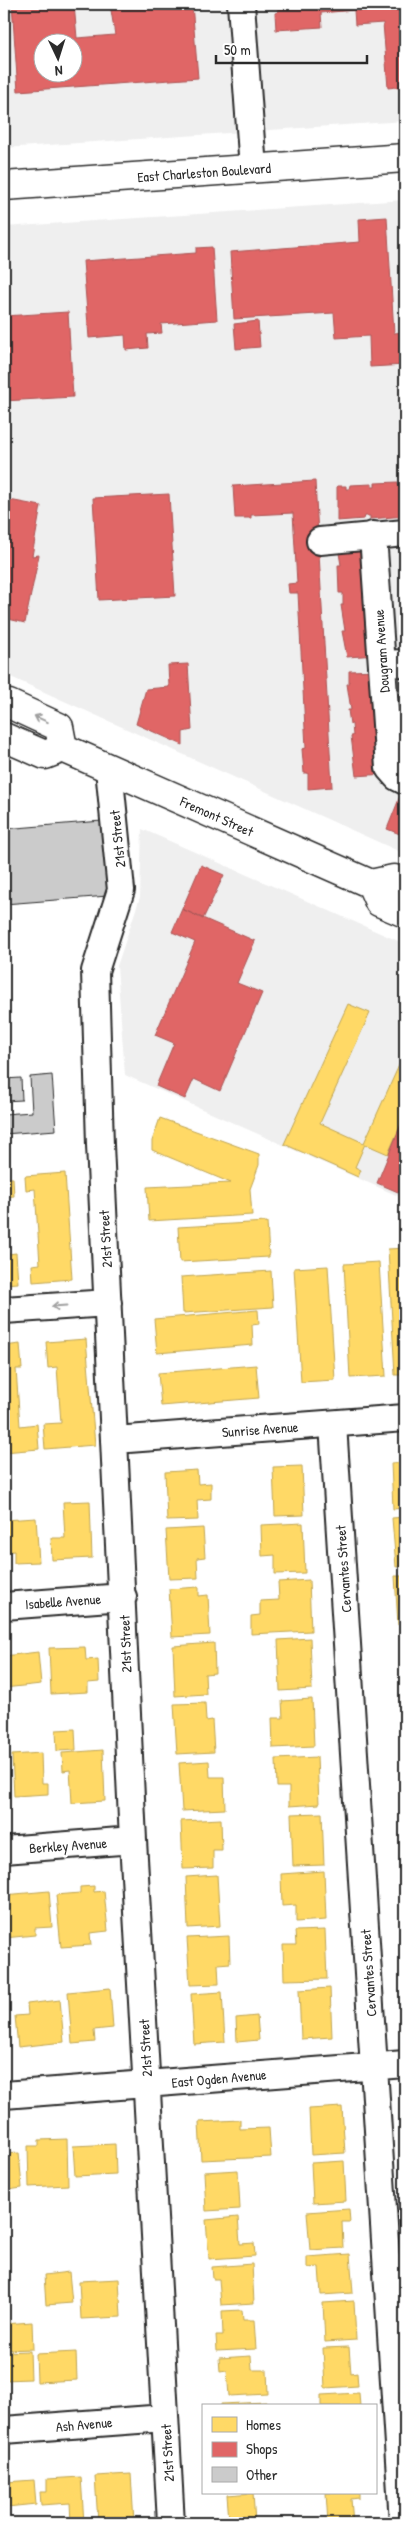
<svg xmlns="http://www.w3.org/2000/svg" width="409" height="2527" viewBox="0 0 409 2527" font-family="'Patrick Hand',sans-serif">
<style>
.built{fill:#efefef;fill-rule:evenodd}
.homes{fill:#ffd966;stroke:#bfa554}
.shops{fill:#e06666;stroke:#aa5454;fill-rule:evenodd}
.building{fill:#cbcbcb;stroke:#2b2b2b}
.lines{fill:none;stroke-linecap:round;stroke-linejoin:round}
.minor-casing{stroke:#2b2b2b;stroke-width:30}
.major-casing{stroke:#2b2b2b;stroke-width:31}
.minor{stroke:#fff;stroke-width:26}
.major{stroke:#fff;stroke-width:28}
.oneway{stroke:#a0a0a0}
.labels{text-anchor:middle;dominant-baseline:central;stroke-width:5;stroke-linejoin:round;paint-order:stroke}
.street-label{font-size:14px;fill:#2b2b2b;stroke:#fff}
</style>
<rect width="100%" height="100%" fill="#fff"/>
<filter id="ink" filterUnits="userSpaceOnUse"><feTurbulence type="fractalNoise" baseFrequency=".02" numOctaves="2"/><feDisplacementMap in="SourceGraphic" scale="10" xChannelSelector="R" yChannelSelector="G"/><feConvolveMatrix kernelMatrix="1 2 1 2 8 2 1 2 1" color-interpolation-filters="sRGB"/></filter>
<g filter="url(#ink)">
<path class="built" d="M4 4H405V121L4 148ZM42 42H72V72H42Z
M405 200V854L4 674V227Z
M142 829 405 944V1199L125 1075 117 966 140 897Z"/>
<path class="homes" d="M348 1004 370 1013 320 1123 364 1143 405 1052V1115L388 1154 365 1144 355 1167 361 1170 358 1177 284 1144Z
M160 1118 259 1154V1165L250 1189 252 1215 149 1221 147 1187 231 1183 152 1150V1141Z
M65 1173 72 1279 33 1282 32 1265 40 1264 35 1189 26 1190 25 1176Z
M4 1178H13L14 1196 4 1197Z
M4 1202 8 1254 16 1253 18 1283 4 1284Z
M267 1222 269 1257 180 1262 178 1227Z
M405 1248V1375H395L388 1249Z
M379 1262 386 1376 350 1378 344 1264Z
M328 1266 335 1380 301 1382 294 1268Z
M271 1271 273 1307 183 1313 181 1277Z
M258 1310 259 1324 252 1325 253 1345 157 1353 154 1319Z
M86 1339 95 1445 45 1449 43 1424 61 1423 57 1367 48 1368 46 1342Z
M20 1344 22 1369H16L20 1426 37 1424 39 1449 4 1452V1346Z
M256 1365 259 1398 161 1406 158 1373Z
M405 1462V1508L393 1509 391 1463Z
M302 1466 304 1515 275 1516 273 1467Z
M197 1470 198 1484 211 1483V1499L197 1500 198 1520 167 1521 165 1472Z
M90 1501 92 1558 52 1560 51 1538H65L63 1502Z
M405 1517V1566L396 1567 392 1518Z
M36 1518 39 1562 14 1563V1551L4 1552V1520Z
M303 1523 305 1573 275 1574V1555L262 1556 261 1525Z
M203 1528 205 1557 197 1558 198 1578 169 1579 166 1530Z
M395 1576H405V1624L398 1625Z
M309 1580 311 1631 251 1634V1616L260 1615V1601L279 1600 278 1582Z
M199 1587V1596L208 1595 210 1635 172 1637 169 1589Z
M400 1634H405V1684H404Z
M310 1638 312 1689 280 1691 278 1640Z
M214 1643 215 1673 205 1674 206 1694 175 1696 173 1646Z
M85 1647 86 1660 98 1659 99 1682 88 1683V1692L51 1694 49 1648Z
M38 1652 41 1684 4 1688V1656Z
M402 1692H405V1742Z
M312 1699 314 1746 273 1748 272 1718H283L282 1701Z
M205 1703 206 1721 212 1720 214 1752 177 1754 174 1704Z
M75 1729 76 1750 57 1751 56 1730Z
M103 1750 105 1801 72 1803 70 1770 63 1771 62 1753Z
M41 1753 42 1783H48V1794L14 1796 12 1755Z
M317 1757 319 1804 289 1806V1787H277L276 1759Z
M209 1761 210 1777H224L225 1809 182 1811 179 1763Z
M322 1813 324 1865 293 1866 291 1814Z
M221 1819 222 1850H213V1868L183 1869 181 1821Z
M324 1871 326 1920 296 1922V1905L282 1906 281 1874Z
M217 1875 220 1926 188 1928 186 1877Z
M94 1886V1892L104 1891 108 1931 90 1933 91 1945 61 1947 56 1895 80 1893V1887Z
M49 1891 52 1927 35 1928V1935L4 1938V1895Z
M325 1930 327 1979 284 1980 283 1945H296L295 1931Z
M229 1936 230 1963 218 1964 219 1984 190 1985 187 1938Z
M110 1988 113 2028 94 2030 95 2042 72 2044 68 1992Z
M330 1988 332 2037 301 2039 299 1990Z
M222 1992 225 2042 194 2044 191 1994Z
M60 2000 64 2042 18 2047 15 2016 28 2015 27 2004Z
M257 2016 259 2040 237 2042 236 2018Z
M342 2107 345 2153 311 2155 309 2109Z
M240 2120V2129L269 2128 271 2157 201 2160 199 2122Z
M67 2139 68 2185 29 2187 28 2146H39V2140Z
M115 2144 116 2174 75 2176 73 2146Z
M19 2153 22 2188 8 2190V2182H4V2154Z
M344 2161 346 2201 313 2203 311 2163Z
M238 2170 240 2209 206 2211 204 2172Z
M349 2209 350 2222H342L343 2248 310 2250 307 2212Z
M238 2217 240 2244 254 2243 255 2256 209 2259 206 2220Z
M350 2254 353 2293 321 2295 319 2267 307 2268V2257Z
M252 2264 254 2303 221 2305 219 2279H213L212 2267Z
M69 2272 72 2303 46 2305 44 2275Z
M119 2279 121 2317 81 2319 79 2281Z
M354 2301 356 2340 325 2342 323 2303Z
M242 2310 243 2320H254L256 2349 217 2351 216 2335H223L222 2311Z
M32 2322 33 2349 4 2350V2324Z
M349 2347 351 2374 357 2373 358 2386 325 2388 323 2348Z
M30 2351 31 2379 4 2380V2352Z
M76 2352 77 2380 37 2382 36 2354Z
M251 2356 252 2370H267L268 2394 229 2396 227 2371 220 2372 219 2358Z
M359 2393 360 2406H321V2395Z
M266 2402V2406H221V2404Z
M131 2474 134 2523H98L95 2476Z
M81 2477 84 2523H71L70 2503 41 2505 40 2492H47V2479Z
M34 2480 36 2504 7 2507 5 2482Z
M253 2493 255 2523H223L222 2521 229 2520 227 2495Z
M326 2493H359V2498L351 2499 353 2523H328Z"/>
<path class="shops" d="M12 4H74L77 38 115 35 110 4H192L198 78 18 91ZM42 42H72V72H42Z
M278 4H405V86L388 88 383 23 355 25 354 10 321 13 322 27 276 30 275 13 278 12Z
M4 27 8 91H4Z
M387 217 394 333 405 332V365L370 367 369 336 336 338 334 313 234 319 230 252 360 242 359 219Z
M212 247 217 320 161 324 162 333 147 334 148 348 126 350 125 335 89 338 83 261 196 253V248Z
M68 312 73 397 4 401V316Z
M258 321 260 347 236 349 234 324Z
M315 481 332 787 308 789V773H304L302 749 306 748 298 593H289L288 584 297 583 293 513 251 515V518H235L233 486Z
M398 482V485L402 486V482H405V516L370 519V516H365L364 519 337 521V486H346V489H349L350 485 372 484V487H375V483Z
M169 494 175 596 99 600 93 498Z
M4 499 41 506 32 556 39 555 25 623 4 618Z
M366 550 377 655 347 657 342 631H345L341 605H343V593H339L338 565H341L339 553Z
M188 664 192 730 183 732V745L136 724 146 689 169 687 168 665Z
M378 670 384 774 356 776 351 736H353L352 724H350L348 710H351L347 684H349V671Z
M401 794 405 795V836L387 829Z
M201 865 224 875 203 919 182 909Z
M182 909 255 941 237 983 262 993 220 1091 194 1079 185 1099 156 1086 174 1043 155 1035 195 942 172 932Z
M405 1115V1195L377 1183Z"/>
<path class="building" d="M102 821 108 896 4 904V829Z
M52 1075 56 1130 4 1134V1114L32 1112 30 1077Z
M21 1078 22 1100 4 1101V1079Z"/>
<g class="lines">
<g class="minor-casing">
<path id="minor" d="M241 4 253 169
M373 535 389 768 397 777 405 781
M320 541 405 533
M382 664 405 663
M109 769 121 890 95 971 100 1145 133 1840 171 2523
M4 1310 108 1303
M333 1424 403 2523
M115 1440 405 1418
M4 1606 123 1597
M4 1850 133 1840
M4 2095 405 2064
M4 2430 165 2418"/>
</g>
<g class="major-casing">
<path id="major" d="M4 186 405 158
M4 705 9 704 59 727 63 748
M4 737 45 755 63 748 371 884 394 879 405 884
M371 884 379 902 405 913"/>
</g>
<use href="#minor" class="minor"/>
<use href="#major" class="major"/>
</g>
<defs><path id="oneway-shaft" d="M-6 0H5M1.5-3L5.5 0L1.5 3" fill="none" stroke-width="1.6" stroke-linecap="round" stroke-linejoin="round" transform="scale(1.25)"/></defs>
<g class="oneway">
<use href="#oneway-shaft" transform="translate(41 719) rotate(-155)"/>
<use href="#oneway-shaft" transform="translate(59 1306) rotate(176)"/>
</g>
</g>
<g class="labels">
<g class="street-label">
<text transform="translate(204 172) rotate(-4)">East Charleston Boulevard</text>
<text transform="translate(381 651) rotate(-94)">Dougram Avenue</text>
<text transform="translate(217 816) rotate(24)">Fremont Street</text>
<text transform="translate(117 839) rotate(-96)">21st Street</text>
<text transform="translate(105 1239) rotate(-93)">21st Street</text>
<text transform="translate(260 1429) rotate(-4)">Sunrise Avenue</text>
<text transform="translate(343 1569) rotate(-94)">Cervantes Street</text>
<text transform="translate(63 1601) rotate(-4)">Isabelle Avenue</text>
<text transform="translate(125 1644) rotate(-92)">21st Street</text>
<text transform="translate(68 1845) rotate(-4)">Berkley Avenue</text>
<text transform="translate(368 1973) rotate(-94)">Cervantes Street</text>
<text transform="translate(145 2048) rotate(-93)">21st Street</text>
<text transform="translate(219 2078) rotate(-5)">East Ogden Avenue</text>
<text transform="translate(84 2424) rotate(-5)">Ash Avenue</text>
<text transform="translate(167 2453) rotate(-93)">21st Street</text>
</g>
</g>
<rect width="409" height="2527" fill="none" stroke="#fff" stroke-width="20"/>
<rect x="10" y="10" width="389" height="2507" fill="none" stroke="#2b2b2b" stroke-width="2" filter="url(#ink)"/>
<rect x="202" y="2404" width="175" height="90" fill="#ffffff" stroke="#aaaaaa"/>
<rect x="212" y="2417" width="25" height="15" fill="#ffd966" stroke="#aaaaaa"/>
<text x="246" y="2430" font-size="15" fill="#2b2b2b">Homes</text>
<rect x="212" y="2442" width="25" height="15" fill="#e06666" stroke="#aaaaaa"/>
<text x="246" y="2454" font-size="15" fill="#2b2b2b">Shops</text>
<rect x="212" y="2467" width="25" height="15" fill="#cbcbcb" stroke="#aaaaaa"/>
<text x="246" y="2480" font-size="15" fill="#2b2b2b">Other</text>
<g transform="translate(58 58) rotate(176)"><circle r="24" fill="#ffffff" stroke="#aaaaaa"/>
<path d="M0-4L9 19L0 12L-9 19Z" fill="#2b2b2b"/>
<text y="-8" font-size="14" font-weight="bold" text-anchor="middle" fill="#2b2b2b">N</text>
</g>
<path d="M216 55v8h151v-8" fill="none" stroke="#2b2b2b" stroke-width="2.5"/>
<text x="224" y="55" font-size="15" fill="#2b2b2b" stroke="#ffffff" stroke-width="4" paint-order="stroke">50 m</text>
</svg>
